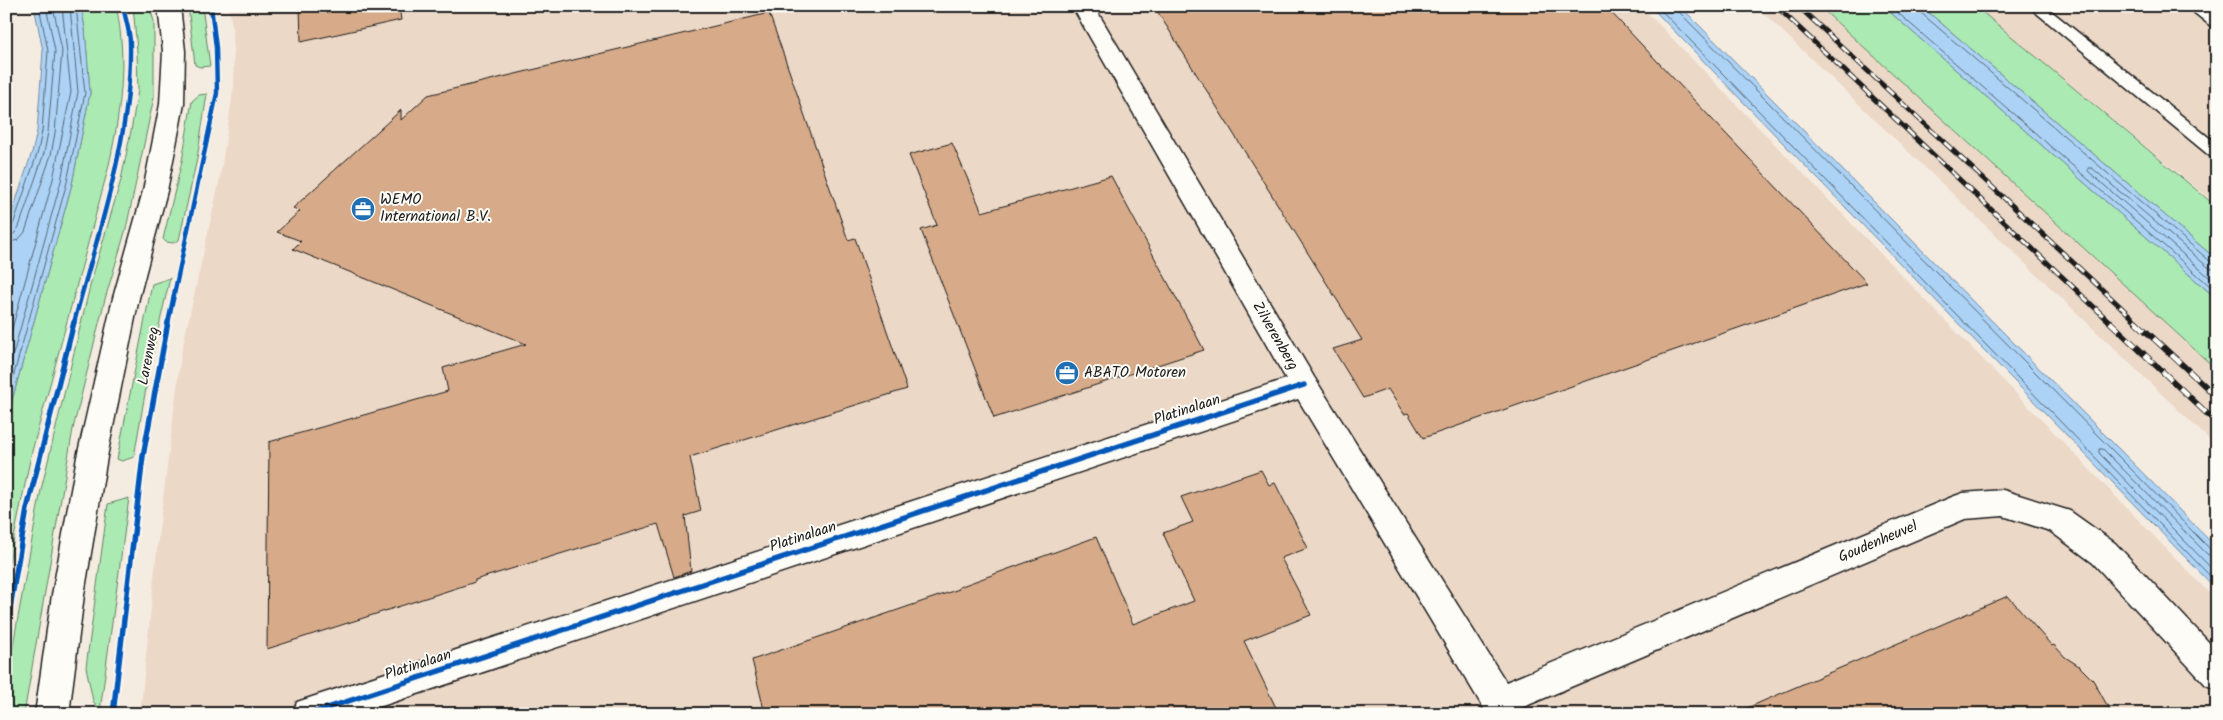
<svg xmlns="http://www.w3.org/2000/svg" width="2223" height="720" viewBox="0 0 2223 720" font-family="Kalam,sans-serif">
<style>
.built{fill:#ecd8c7}
.green{fill:#abeab2;stroke:#648367}
.water{fill:#acd3f6;stroke:#728a9f}
.lines{fill:none;stroke-linecap:round;stroke-linejoin:round}
.shore{stroke:#566573;stroke-width:1}
.building{fill:#d7ab89;stroke:#1c1c1c}
.lane-casing{stroke:#1c1c1c;stroke-width:3}
.street-casing{stroke:#1c1c1c;stroke-width:3}
.secondary-casing{stroke:#1c1c1c;stroke-width:3}
.lane{fill:#fdfcf7;fill-rule:evenodd}
.street{fill:#fdfcf7;fill-rule:evenodd}
.secondary{fill:#fdfcf7;fill-rule:evenodd}
.rail-far1-casing{stroke:#1c1c1c;stroke-width:5}
.rail-casing{stroke:#1c1c1c;stroke-width:6}
.rail-far1{stroke:#fdfcf7;stroke-width:3;stroke-dasharray:10;stroke-linecap:butt}
.rail{stroke:#fdfcf7;stroke-width:4.5;stroke-dasharray:12;stroke-linecap:butt}
.cycleway-far1-casing{stroke:#fdfcf7;stroke-width:7}
.cycleway-casing{stroke:#fdfcf7;stroke-width:9}
.cycleway-far1{stroke:#0057b8;stroke-width:4.5}
.cycleway{stroke:#0057b8;stroke-width:5.5}
.labels{text-anchor:middle;dominant-baseline:central;stroke-width:4;stroke-linejoin:round;paint-order:stroke}
.poi-label{font-size:15px;fill:#1c1c1c;stroke:#fdfcf7;text-anchor:start}
.street-label{font-size:15px;fill:#1c1c1c;stroke:#fdfcf7}
</style>
<rect width="100%" height="100%" fill="#f5ece1"/>
<filter id="ink" filterUnits="userSpaceOnUse"><feTurbulence type="fractalNoise" baseFrequency=".02" numOctaves="2"/><feDisplacementMap in="SourceGraphic" scale="10" xChannelSelector="R" yChannelSelector="G"/><feConvolveMatrix kernelMatrix="1 2 1 2 8 2 1 2 1" color-interpolation-filters="sRGB"/></filter>
<g filter="url(#ink)">
<path class="built" d="M229 6H1641L2217 601V714H140L158 539 181 354 220 178 234 85 233 33Z
M1756 6H1819L2217 370V447Z
M1975 6H2217V205Z"/>
<path class="green" d="M81 6H116C128 60 120 117 108 169L31 455 6 577V422L72 184 90 93 85 29Z
M133 6H149L154 21V97L126 229 105 299 73 429 24 714H6V684L41 490 91 282 121 180 131 131 138 90 137 51Z
M188 6H202L210 66 200 67 195 65Z
M1819 6H1883L2217 299V370Z
M1921 6H1975L2217 207V260Z
M207 94 197 159 179 240 173 243 166 242 163 239 182 161 192 101 199 95Z
M170 278 150 365 134 457 122 461 117 459 152 284Z
M129 498 100 711 93 701 86 667 108 504Z"/>
<path class="water" d="M34 6H81L85 29 90 93 72 184 6 422V231L33 149 37 131 43 51Z
M1650 6H1680L2217 548V590Z
M1883 6H1921L2217 260V299Z"/>
<g class="lines">
<path class="shore" d="M1657 6 2217 583
M1677 6 1679 12 2211 550 2217 551
M1890 6 2217 292
M1918 6 1920 12 2211 262 2217 264
M6 229 13 225 38 151 42 131 48 51 39 6
M6 235 14 234 19 227 44 153 48 132 55 51 46 6
M6 243 18 240 25 232 51 155 55 133 62 51 53 6
M2217 270 2208 267 2092 168H2088V171L2217 284
M6 351 53 179 71 92 62 6
M6 380 61 181 78 92 70 6
M6 403 67 182 85 93 76 6
M2217 558 2207 554 2103 449H2099V453L2217 574"/>
</g>
<path class="building" d="M300 6H399L401 20 301 42Z
M1154 6H1605L1867 283 1423 438 1408 413 1404 414 1388 389 1363 398 1333 349 1362 340Z
M769 13 848 240 855 238 907 389 690 457 701 511 685 516 691 571 674 577 658 524 475 580V582L267 649 269 442 448 391 443 368 526 344 293 249 301 241 277 232 300 211 293 208 401 110V120L428 95Z
M952 143 982 212 1111 176 1204 350 994 418 921 230 937 225 909 155Z
M1261 470 1269 485 1275 483 1308 548 1281 558 1311 615 1244 641 1279 714H765L752 660 959 589V587L1096 537 1133 624 1194 601 1163 533 1193 522 1181 497Z
M2008 596 2052 646 2054 645 2065 657 2079 666 2093 680 2112 714H1733Z"/>
<g class="lines">
<g class="lane-casing">
<path id="lane" d="M2028 6H2045L2217 144V159L2211 157Z
M2186 6H2204L2217 16V28L2212 27Z"/>
</g>
<g class="street-casing">
<path id="street" d="M1072 6H1094L1314 377 1506 682 1952 497 1963 493 2003 490 2070 511 2115 543 2217 651V690L2206 685 2093 563 2050 531 2003 516 1965 519 1519 709 1520 714H1487L1298 399 358 714H293L297 702 309 698 1286 379Z"/>
</g>
<g class="secondary-casing">
<path id="secondary" d="M158 6H180L185 51 184 104 167 191 139 298 107 457 84 595 69 714H35L52 595 77 457 113 298 143 191 160 104 163 51Z"/>
</g>
<use href="#lane" class="lane"/>
<use href="#street" class="street"/>
<use href="#secondary" class="secondary"/>
<g class="rail-far1-casing">
<path id="rail-far1" d="M1776 6 2111 323
M1798 6 2138 323"/>
</g>
<g class="rail-casing">
<path id="rail" d="M2110 322 2217 423
M2136 322 2217 397"/>
</g>
<use href="#rail-far1" class="rail-far1"/>
<use href="#rail" class="rail"/>
<g class="cycleway-far1-casing">
<path id="cycleway-far1" d="M74 323C98 232 132 138 130 43 130 31 125 18 123 6
M168 323 217 93 216 48 211 6"/>
</g>
<g class="cycleway-casing">
<path id="cycleway" d="M6 631 27 509 74 322
M113 714 143 456 168 322
M309 714 1304 385"/>
</g>
<use href="#cycleway-far1" class="cycleway-far1"/>
<use href="#cycleway" class="cycleway"/>
</g>
</g>
<defs>
<g id="office-disc" transform="scale(1.25)"><circle r="9.5" fill="#1f6fb2" stroke="#fdfcf7"/><path d="M-6-3h4V-5.5h4V-3h4V5H-6ZM-1-4.5V-3h2v-1.5ZM-6 0V1H6V0Z" fill="#fff"/></g>
</defs>
<g fill-rule="evenodd">
<use href="#office-disc" x="363" y="209"/>
<use href="#office-disc" x="1067" y="373"/>
</g>
<g class="labels">
<g class="poi-label">
<text x="380" y="200">WEMO<tspan x="380" dy="17">International B.V.</tspan></text>
<text x="1084" y="373">ABATO Motoren</text>
</g>
<g class="street-label">
<text transform="translate(1275 336) rotate(60)">Zilverenberg</text>
<text transform="translate(149 356) rotate(-79)">Larenweg</text>
<text transform="translate(1187 410) rotate(-18)">Platinalaan</text>
<text transform="translate(803 537) rotate(-18)">Platinalaan</text>
<text transform="translate(1878 542) rotate(-23)">Goudenheuvel</text>
<text transform="translate(418 665) rotate(-18)">Platinalaan</text>
</g>
</g>
<rect width="2223" height="720" fill="none" stroke="#fdfcf7" stroke-width="25"/>
<rect x="12" y="12" width="2198" height="695" fill="none" stroke="#1c1c1c" stroke-width="2" filter="url(#ink)"/>
</svg>
